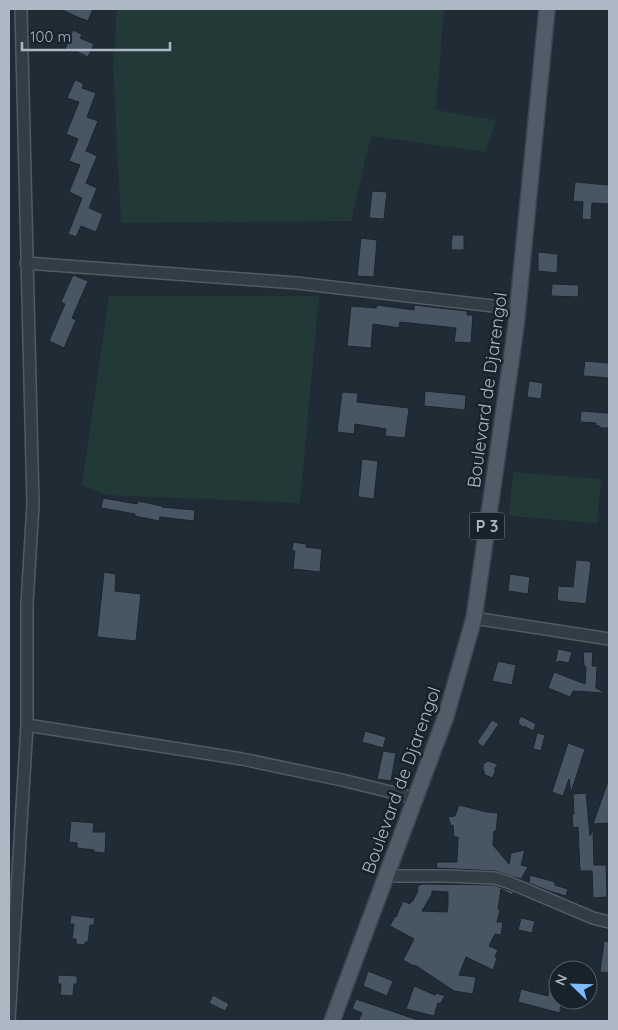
<svg xmlns="http://www.w3.org/2000/svg" width="618" height="1030" viewBox="0 0 618 1030" font-family="Quicksand,sans-serif">
<style>
.green{fill:#223937}
.building{fill:#475662;stroke:#1a242d;fill-rule:evenodd}
.lines{fill:none;stroke-linecap:round;stroke-linejoin:round}
.minor-casing{stroke:#505b65;stroke-width:14}
.major-casing{stroke:#3c4650;stroke-width:18}
.minor{stroke:#323d46;stroke-width:11}
.major{stroke:#505c67;stroke-width:15}
.labels{text-anchor:middle;dominant-baseline:central;stroke-width:5;stroke-linejoin:round;paint-order:stroke}
.shield{fill:#18222a;stroke:#808b96;stroke-width:1}
.shield-label{font-size:16px;font-weight:bold;fill:#acb8c4}
.street-label{font-size:18px;fill:#acb8c4;stroke:#18222a}
</style>
<rect width="100%" height="100%" fill="#1f2c36"/>
<path class="green" d="M117 9H444L436 110 496 120 486 152 371 136 351 221 121 223 113 65Z
M109 296H319L300 503 106 495 82 485Z
M513 472 601 479 597 523 509 516Z"/>
<path class="building" d="M61 9H93L88 21 75 16Z
M73 30 81 34 82 35 80 38 94 44 88 57 74 50 73 52 65 49Z
M75 80 83 83 82 84H84L82 88 96 93 87 117 98 121 86 151 97 156 86 183 97 188 89 208 103 214 96 232 81 226 76 237 68 234 82 198 69 192 80 165 69 161 78 139 66 134 79 102 67 98Z
M575 182 609 185V204L592 203 591 220 582 219 583 202 573 201Z
M372 191 387 192 384 219 369 218Z
M452 235H464V250H451Z
M361 238 377 240 374 277 357 276Z
M538 252 558 254 557 273 538 271Z
M73 275 88 281 72 318 76 320 64 348 49 341 65 304 61 302Z
M552 284 579 285 578 297 551 296Z
M377 305 414 310V305L467 311V315H473L471 343 454 342 456 328 400 322 399 328 373 324 371 348 347 346 351 306 376 308Z
M585 361 609 363V378L583 376Z
M529 381 543 383 541 399 527 397Z
M425 391 466 395 465 410 424 406Z
M342 392 358 393 357 402 409 408 405 438 385 436 386 429 355 424 354 434 337 432Z
M581 411 609 413V428H600V426H596V423L580 422Z
M362 459 378 461 374 499 358 497Z
M103 498 137 504 138 501 162 506V507L195 510 194 521 160 517 159 521 135 516V514L101 508Z
M293 542 306 544V547L322 549 320 572 293 569 295 551H292Z
M576 560 590 561 591 564 586 604 559 601V600H557L558 586 573 587Z
M104 572 116 574 115 591 141 594 136 641 97 637Z
M510 574 530 577 528 594 508 591Z
M558 649 572 652 569 663 559 661 555 664Z
M583 652H593L592 666H597L596 688 604 692V693L573 691 570 697 548 688 554 672 585 684 586 667 584 666Z
M498 661 516 665 512 685 492 681Z
M521 716 536 724 533 731 524 726 523 728 518 722Z
M492 720 499 724 483 747 477 742Z
M365 731 386 737 383 748 362 742Z
M537 733 545 735 541 751 533 749Z
M568 743 585 749 571 793 569 779 563 796 552 792Z
M383 751 396 753 391 781 377 779Z
M488 761 498 764 495 768V773L492 778 485 775 483 769V764Z
M608 781 609 782V823L593 824Z
M586 793 590 836 593 829 594 865H606L607 897 593 898 592 871H580L578 827 573 828 572 814H574L573 794Z
M459 805 487 812 498 813 496 831H494L493 845 509 864 511 853 525 850 521 865 528 867 521 879 495 871 436 868 437 862H457L458 837H454L453 825 451 826 448 817 455 816Z
M71 821 94 823 93 832H106L105 853 94 852V850L77 848V843L69 842Z
M530 875 555 882V885L568 889 566 896 549 891 529 883Z
M421 884 493 885 514 892 512 895 501 889 498 909 500 910 497 922H503L501 935 495 934 489 946 498 950 495 957 497 958 493 970 466 957 459 975 476 977 473 994 454 991 415 965 414 966 403 960 414 939 390 926 395 916 396 917 403 901 410 904 411 901 412 902 417 893 418 885H421ZM432 891 448 892V905L447 912 422 911 432 894Z
M71 915 95 918 94 925H90L88 942H85V945L76 944V939H72L74 924H70V922Z
M521 918 535 921 532 933 518 930Z
M604 941 609 942V973L600 972Z
M368 971 393 981 387 996 363 986Z
M58 975 77 976V984H74L73 996 60 995 61 984H58Z
M414 986 435 995 436 993 445 996 440 1004 438 1003 434 1016 406 1009Z
M549 986 558 987V1000H561L560 1013 518 1002 521 989 548 996Z
M213 995 229 1004 225 1011 209 1003Z
M356 999 418 1020V1021H358L362 1013 352 1009Z"/>
<g class="lines">
<g class="minor-casing">
<path id="minor" d="M26 263 297 283 518 309
M474 618 609 639
M27 725 242 759 342 780 415 798
M386 876H447L494 878 508 882 593 918 609 922
M9 1021 27 725V604L33 504 21 9"/>
</g>
<g class="major-casing">
<path id="major" d="M332 1021 446 716 474 618 516 326 547 9"/>
</g>
<use href="#minor" class="minor"/>
<use href="#major" class="major"/>
</g>
<g class="labels">
<rect class="shield" x="469.5" y="512.5" width="35" height="27" rx="4"/>
<g class="shield-label">
<text x="487" y="526">P 3</text>
</g>
<g class="street-label">
<text transform="translate(487 390) rotate(-82)">Boulevard de Djarengol</text>
<text transform="translate(401 780) rotate(-70)">Boulevard de Djarengol</text>
</g>
</g>
<rect width="618" height="1030" fill="none" stroke="#acb8c4" stroke-width="20"/>
<g transform="translate(573 985) rotate(293)"><circle r="24" fill="#18222a" stroke="#535e68"/>
<path d="M0-4L9 19L0 12L-9 19Z" fill="#7cbdf9"/>
<text y="-8" font-size="14" font-weight="bold" text-anchor="middle" fill="#acb8c4">N</text>
</g>
<path d="M22 42v8h148v-8" fill="none" stroke="#acb8c4" stroke-width="2.5"/>
<text x="30" y="42" font-size="15" fill="#acb8c4" stroke="#18222a" stroke-width="4" paint-order="stroke">100 m</text>
</svg>
